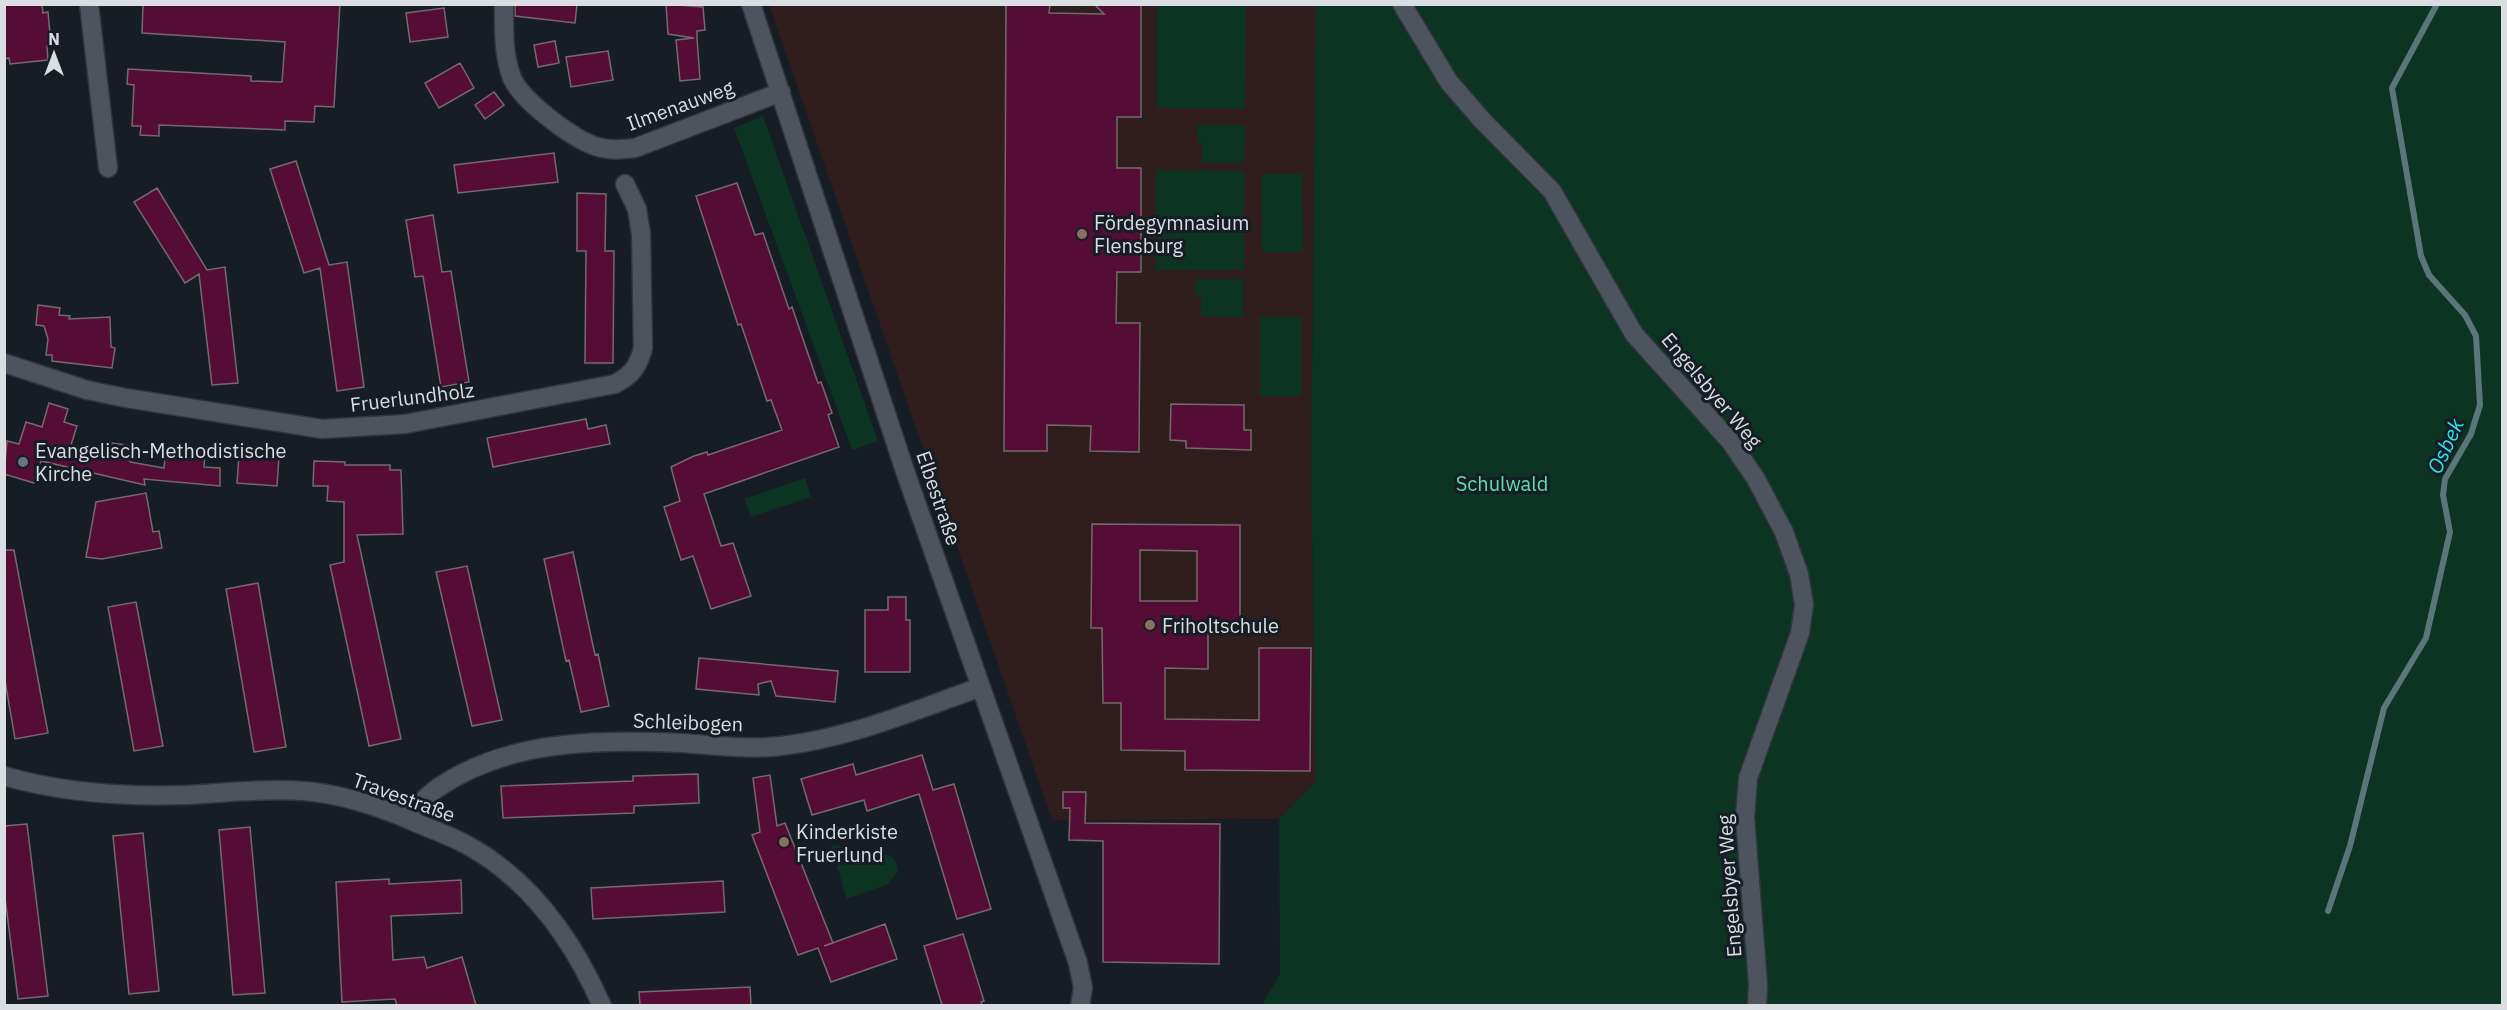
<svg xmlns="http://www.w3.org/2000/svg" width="2507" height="1010" viewBox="0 0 2507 1010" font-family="'IBM Plex Sans',sans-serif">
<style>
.education{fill:#301d1e}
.green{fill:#0b3423}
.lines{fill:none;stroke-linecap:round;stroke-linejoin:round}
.stream{stroke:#5a7679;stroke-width:6}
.building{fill:#550d36;stroke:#75696d;stroke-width:1.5;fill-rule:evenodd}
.street-casing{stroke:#32363c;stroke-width:21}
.street{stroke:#4d545d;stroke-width:18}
.education-dot{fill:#8d6e63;stroke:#161d24;stroke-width:2}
.worship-dot{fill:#6b7280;stroke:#161d24;stroke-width:2}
.labels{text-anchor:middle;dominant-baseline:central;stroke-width:6;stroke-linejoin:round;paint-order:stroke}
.street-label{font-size:20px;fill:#dadee3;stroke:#161d24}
.poi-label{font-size:20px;fill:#dadee3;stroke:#161d24;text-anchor:start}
.park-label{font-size:20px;fill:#5fe0a8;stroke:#161d24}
.water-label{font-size:21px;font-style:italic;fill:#24e9f0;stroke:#161d24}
</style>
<rect width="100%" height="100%" fill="#161d24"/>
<path class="education" d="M769 5H1316L1311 470 1316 781 1279 819 1052 820Z"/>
<path class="green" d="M1157 5H1246L1245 108H1157Z
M1316 5H2502V1005L1261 1006 1280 974 1279 819 1316 781 1311 470Z
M763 116 878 441 852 450 734 128Z
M1197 125H1245L1244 163H1202V142L1197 141Z
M1156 170 1244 171V270H1156Z
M1262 174H1302L1303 252H1262Z
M1196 279H1243V317L1201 316V295H1196Z
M1260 317H1301V396H1260Z
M805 478 811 497 751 517 744 499Z
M837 845 891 856 896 862 898 871 888 884 847 899 831 846Z"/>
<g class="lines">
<path class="stream" d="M2328 911 2350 846 2384 708 2426 638 2450 532 2443 495 2445 479 2471 434 2480 405 2476 336 2465 315 2429 275 2421 256 2392 88 2437 4"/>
</g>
<path class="building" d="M4 4H42L43 13 48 12 51 45 47 46 48 60 10 64 9 58 4 59Z
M143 4H340L334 107 315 106 314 122 285 121V130L159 125V136L140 135 141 126H132L134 85 127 84 128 69 251 76V81L282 82 285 42 142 33Z
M515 4H577L575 23 515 16Z
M666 4 703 7 705 30 697 31V38L700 79 680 81 676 40 694 38 668 34Z
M1006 4H1050L1049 13 1104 14 1094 4H1141V117H1117V168H1141V272H1117L1116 323H1140L1139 452 1090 451 1091 426 1047 425V451H1004Z
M444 8 448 37 410 42 406 13Z
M555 41 559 63 538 67 534 45Z
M608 51 613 80 571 87 566 57Z
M460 63 474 88 439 108 425 83Z
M494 92 504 105 485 119 475 105Z
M554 153 558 182 458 193 454 165Z
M296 161 329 265 347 262 364 387 337 391 320 268 304 273 270 169Z
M737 183 755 235 763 233 789 309 792 307 818 383 821 382 832 413 828 415 839 447 704 494 721 546 733 543 751 596 711 609 693 556 681 560 664 507 680 501 671 467 694 456 707 452 708 455 782 430 771 400 767 401 741 324 738 325 696 196Z
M157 188 207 270 225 267 238 383 212 385 199 274 185 283 134 202Z
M577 193 606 194 605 251H614L613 363H585L586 251H577Z
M433 215 442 272 451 271 469 382 441 387 423 276 415 277 406 220Z
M38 305 60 308 59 315 70 316 69 319 110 317 111 347 115 348 112 368 52 361V355H46L48 339 44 326 36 325Z
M49 403 68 409 64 422 77 426 71 445 110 454 112 443 133 446 130 462 164 468 166 449 205 453 204 467 220 468V486L144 479 145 485 41 461 34 483 4 474 7 441 19 444 26 422 42 427Z
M1171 404 1244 405V430H1251V450L1186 448V441L1170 440Z
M586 419 588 429 606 425 610 444 493 467 487 438Z
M239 455 279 457 277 486 237 483Z
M314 461 345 462V465H390V470H401L403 534 357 535 401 739 369 746 330 565 344 562V502L327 501 328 486H313Z
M146 493 153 532 159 531 162 548 102 559 86 557 96 502Z
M1092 524 1240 525V629L1208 628V669L1165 668V719L1259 720V648H1311L1310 771 1185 770V751L1121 750V703H1103L1102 628H1091ZM1140 550 1197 551V601H1140Z
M4 550H14L48 733 15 739 4 675Z
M573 552 595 655 598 654 609 706 581 712 569 660 566 661 544 559Z
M467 566 502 720 472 726 436 572Z
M258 583 286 747 254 752 226 589Z
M888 597H906V620H910V672H865V610H888Z
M136 602 163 746 134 751 108 607Z
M699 658 838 671 835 702 776 696 771 681 758 684 759 695 696 689Z
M922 755 933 790 954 784 991 909 957 919 919 794 867 811 864 800 812 815 801 779 853 764 856 775Z
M698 774 699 803 634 806V813L503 818 501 786 633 781V776Z
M770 775 777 826 785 823 833 943 824 946 885 924 897 959 831 982 818 948 798 955 752 835 760 832 753 778Z
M1063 792H1086L1085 823 1220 824 1219 964 1103 962V841L1069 840 1070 808H1063Z
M27 824 48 996 18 999 4 890V826Z
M250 827 265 993 233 995 219 830Z
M143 833 159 991 129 994 113 836Z
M389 879V884L461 880 462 913 391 916 393 960 424 957 427 968 462 957 476 1005H397L395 999 342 1002 336 882Z
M723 881 725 912 593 919 591 888Z
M963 934 984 1001 981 1002 982 1005H942L924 946Z
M750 987 751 1005H640L639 992Z"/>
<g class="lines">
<g class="street-casing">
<path id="street" d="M89 4 108 168
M504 4C504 30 503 54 512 78 522 101 574 140 598 147 611 151 623 149 635 148L781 92
M751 4 905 471 1078 963 1083 988 1080 1006
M1402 4 1449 82 1482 120 1552 191 1634 334 1730 441 1756 479 1784 532 1799 574 1804 605 1800 633 1748 778 1745 817 1758 984 1757 1006
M4 363 87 390 126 398 322 429 405 424 615 384C632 375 638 367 643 348L641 234 637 209 625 184
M4 776C63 793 124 797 185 795 224 793 264 788 303 791 343 794 381 807 417 823 433 830 451 836 467 845 531 880 573 940 602 1006
M405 818C416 808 427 795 439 787 508 740 600 739 681 743 714 745 748 750 781 746 851 738 915 710 981 687"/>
</g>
<use href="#street" class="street"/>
</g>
<g class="education-dot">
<circle cx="1082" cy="234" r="6"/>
<circle cx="1150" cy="625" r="6"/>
<circle cx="784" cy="842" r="6"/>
</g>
<circle class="worship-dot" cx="23" cy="462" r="6"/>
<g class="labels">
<g class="street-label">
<text transform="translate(680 105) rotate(-20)">Ilmenauweg</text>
<text transform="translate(1712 390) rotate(50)">Engelsbyer Weg</text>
<text transform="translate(412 397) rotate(-7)">Fruerlundholz</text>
<text transform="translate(939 498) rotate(71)">Elbestraße</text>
<text transform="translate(688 722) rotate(2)">Schleibogen</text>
<text transform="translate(404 797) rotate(20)">Travestraße</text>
<text transform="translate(1729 886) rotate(-94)">Engelsbyer Weg</text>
</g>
<g class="poi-label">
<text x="1094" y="222">Fördegymnasium<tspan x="1094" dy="23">Flensburg</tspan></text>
<text x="35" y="450">Evangelisch-Methodistische<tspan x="35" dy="23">Kirche</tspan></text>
<text x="1162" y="625">Friholtschule</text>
<text x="796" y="831">Kinderkiste<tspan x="796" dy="23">Fruerlund</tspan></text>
</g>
<g class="park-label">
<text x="1502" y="483">Schulwald</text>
</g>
<g class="water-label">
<text transform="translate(2445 446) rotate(-65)">Osbek</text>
</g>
</g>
<rect width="2507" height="1010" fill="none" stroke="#dadee3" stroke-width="12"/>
<g transform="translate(54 54)" stroke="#161d24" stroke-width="4.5" paint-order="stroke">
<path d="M0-4.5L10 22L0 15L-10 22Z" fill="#dadee3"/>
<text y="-9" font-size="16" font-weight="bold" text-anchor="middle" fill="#dadee3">N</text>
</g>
</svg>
